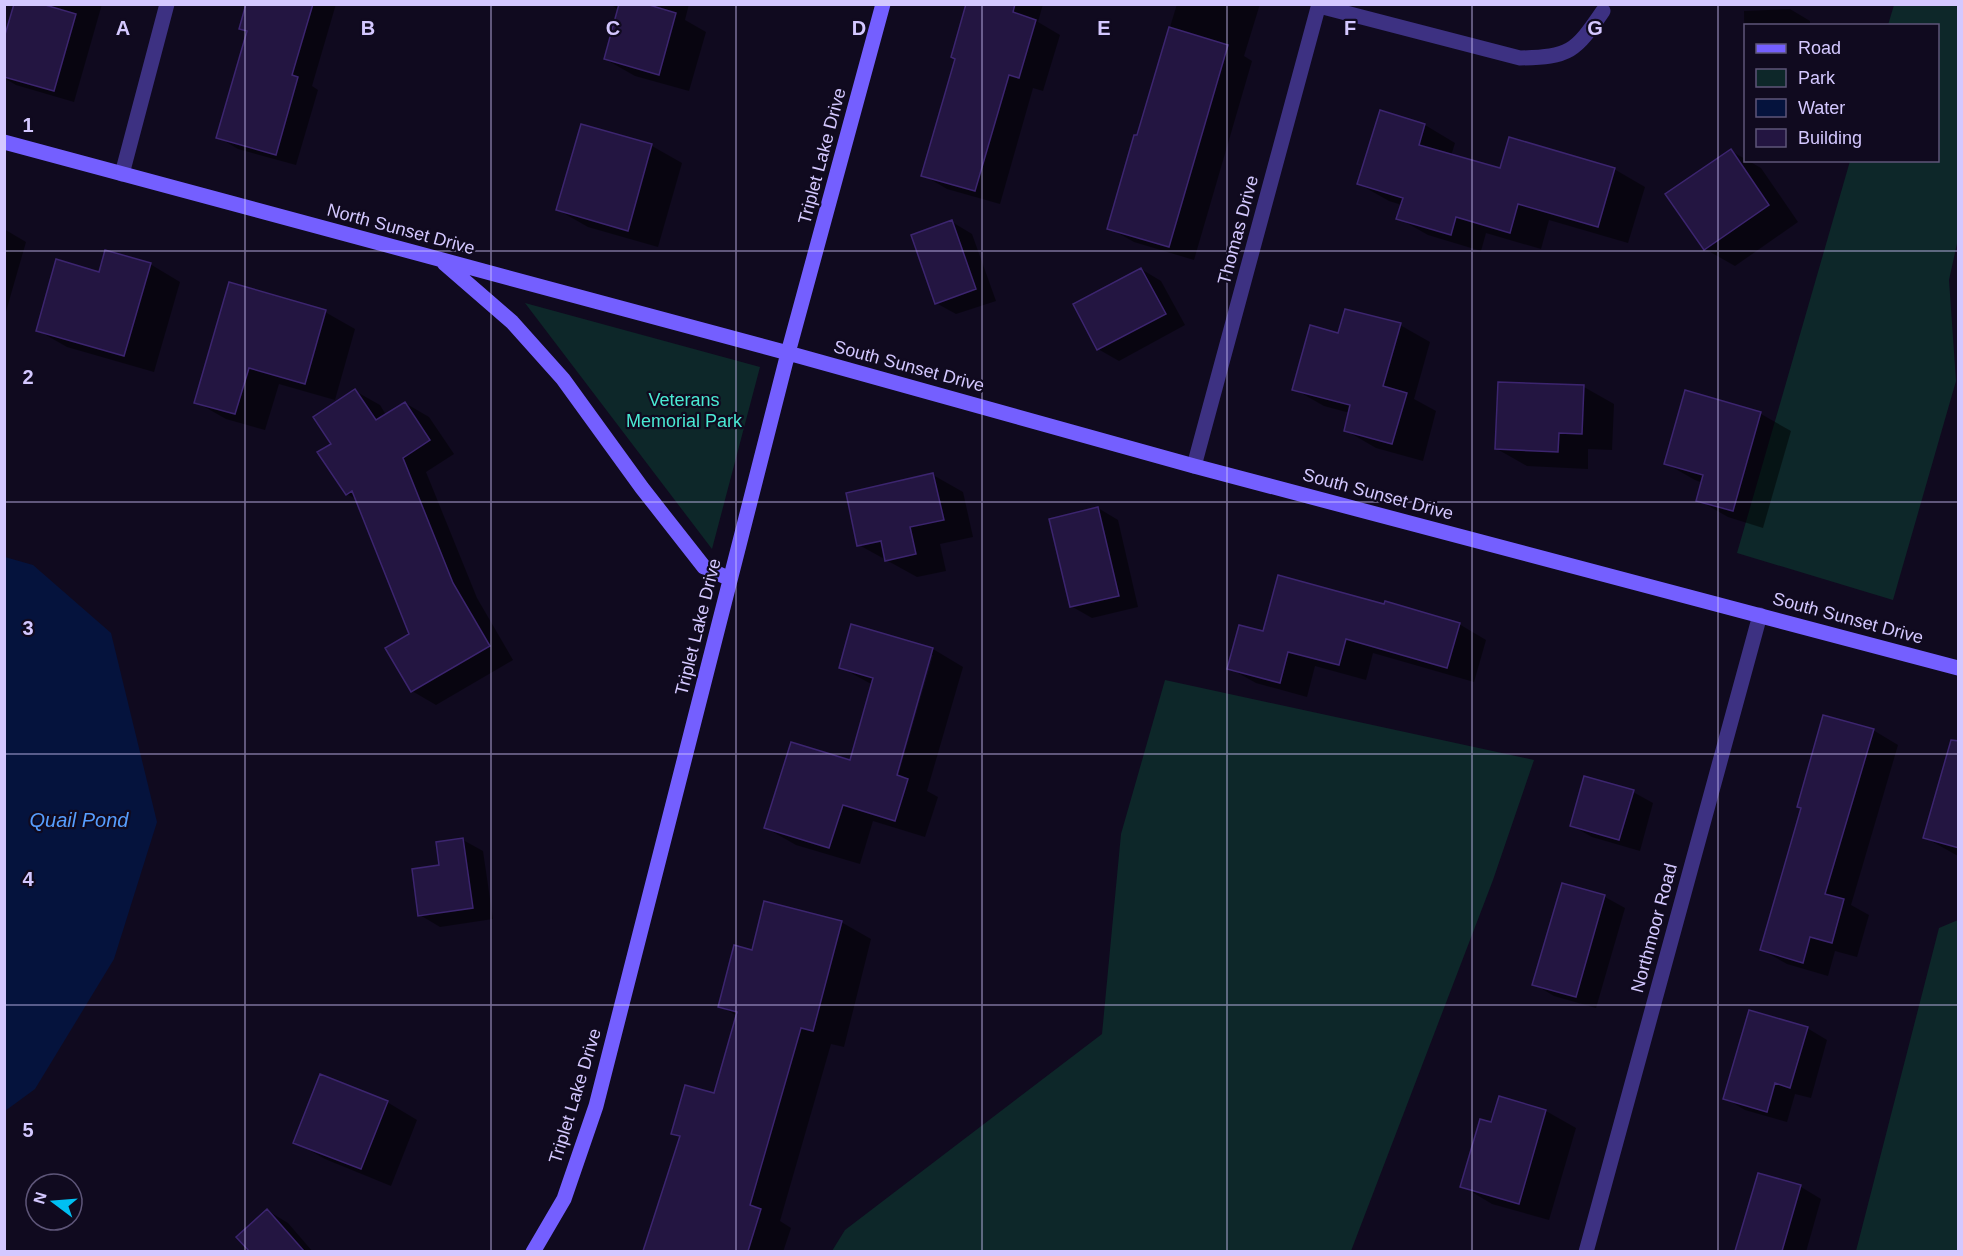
<svg xmlns="http://www.w3.org/2000/svg" width="1963" height="1256" viewBox="0 0 1963 1256" font-family="Helvetica,sans-serif">
<style>
.green{fill:#0d2729}
.water{fill:#05133d}
.shadow{fill:#0007;fill-rule:evenodd}
.building{fill:#231541;stroke:#3c256f;stroke-width:1.5}
.lines{fill:none;stroke-linecap:round;stroke-linejoin:round}
.street{stroke:#3d3182;stroke-width:15}
.secondary{stroke:#745fff;stroke-width:15}
.grid{fill:none;stroke:#d4c8ff;stroke-width:1.5;stroke-opacity:0.55}
.labels{text-anchor:middle;dominant-baseline:central;stroke-width:4.5;stroke-linejoin:round;paint-order:stroke}
.street-label{font-size:18px;fill:#d4c8ff;stroke:#100a1f}
.park-label{font-size:18px;fill:#4ae9d3;stroke:#100a1f}
.water-label{font-size:20px;font-style:italic;fill:#569eff;stroke:#100a1f}
.grid-label{font-size:20px;text-anchor:middle;font-weight:bold;fill:#d4c8ff;stroke:#100a1f;stroke-width:4.5;stroke-linejoin:round;paint-order:stroke}
</style>
<rect width="100%" height="100%" fill="#100a1f"/>
<path class="green" d="M1894 5H1958V239L1949 280 1956 381 1893 600 1737 553 1850 161 1938 160V26L1888 25Z
M525 303 760 367 712 549Z
M1165 680 1534 760 1493 880 1351 1251H832L845 1230 1102 1034 1121 834Z
M1958 920V1251H1856L1939 928Z"/>
<path class="water" d="M5 557 33 565 111 633 157 822 114 959 35 1089 5 1111Z"/>
<path class="shadow" d="M16 4H102L74 102 16 85 4 78V43Z
M247 4H336L312 86 318 90 296 165 238 149 218 137 248 32 241 28Z
M610 4H689L685 20 706 32 689 91 635 76 605 59 619 10Z
M968 4H1043L1038 22 1060 35 1043 91 1033 88 1000 204 947 189 923 175 956 59Z
M1177 4H1260L1244 56 1252 61 1194 260 1134 242 1109 228Z
M1790 9 1810 21V26H1746L1745 74 1744 11Z
M1381 112 1425 125 1455 143 1451 156 1501 170 1614 169 1645 187 1628 243 1549 220 1541 249 1486 233 1481 251 1428 235 1398 218 1402 205 1389 201 1359 184Z
M582 126 652 146 682 163 658 247 588 227 558 210Z
M1731 151 1761 168 1798 222 1735 266 1705 249Z
M952 222 972 234 996 301 956 314 936 303Z
M4 229 26 242 5 315H4Z
M150 264 180 282 154 372 67 347 37 330 100 273Z
M1141 269 1161 281 1185 325 1119 361 1098 349Z
M325 312 355 329 335 400 279 384 265 430 226 419 196 402Z
M1400 325 1430 342 1414 399 1436 411 1423 461 1376 448 1345 430 1350 413 1324 406 1294 389 1339 334Z
M1584 387 1614 404 1612 450 1588 449V469L1527 466 1497 449Z
M355 391 380 405 386 415 405 403 429 417 454 454 426 472 477 598 513 660 436 705 412 691 411 634 357 500 347 494 333 444Z
M1686 392 1761 414 1791 431 1763 528 1728 517 1698 500 1703 483 1695 480 1665 463Z
M933 475 963 492 973 537 940 544 946 571 917 577 859 545Z
M1098 508 1118 520 1138 607 1092 618 1071 606Z
M1459 624 1486 640 1474 682 1373 653 1366 680 1315 666 1307 697 1256 683 1229 668 1264 633Z
M852 626 933 649 963 667 927 791 938 797 925 837 873 821 860 864 796 845 766 828 851 762 873 685 840 667ZM930 655H933L896 783 893 782Z
M1873 730 1898 745 1851 905 1869 915 1857 957 1835 951 1828 976 1787 964 1762 950Z
M1958 753V856L1924 837Z
M1633 792 1653 803 1640 851 1592 837 1571 825Z
M463 840 483 851 493 919 440 927 420 915 441 866Z
M1563 884 1605 897 1625 908 1596 1008 1554 996 1534 984Z
M841 922 871 939 844 1047 831 1044 780 1221 791 1228 783 1252H644L681 1137 673 1133 715 1095 737 1016 720 1006 753 951Z
M1807 1028 1827 1040 1811 1098 1795 1094 1787 1122 1745 1110 1725 1098Z
M387 1102 417 1120 391 1186 325 1159 295 1142Z
M1546 1111 1576 1128 1549 1220 1492 1204 1462 1186 1492 1124Z
M1759 1175 1801 1187 1821 1199 1806 1252H1737Z
M268 1211 288 1223 313 1252H251L238 1237Z"/>
<path class="building" d="M14 4H42L76 14 54 91 4 77V38Z
M246 4H313L292 75 298 77 276 155 216 138 247 31 239 29Z
M619 4H646L676 13 659 75 604 59Z
M966 4H1015L1013 12 1036 20 1019 78 1009 75 975 191 921 176 955 59 951 57Z
M1169 27 1228 45 1169 247 1107 229 1134 135H1137Z
M1380 110 1425 124 1419 145 1500 168 1509 137 1615 168 1598 227 1518 204 1510 233 1456 217 1451 235 1396 219 1403 198 1357 184Z
M581 124 652 144 628 231 556 210Z
M1731 149 1769 205 1704 250 1665 194Z
M952 220 976 289 935 304 911 235Z
M105 250 151 263 124 356 36 331 56 259 99 272Z
M1141 268 1166 314 1097 350 1073 304Z
M229 282 326 310 305 384 249 368 235 414 194 403Z
M1345 309 1401 323 1383 386 1407 393 1392 444 1344 431 1350 405 1292 390 1310 325 1338 333Z
M1498 382 1584 385 1582 434 1559 433 1558 452 1495 449Z
M355 389 376 420 405 402 430 440 403 458 453 583 490 646 411 692 385 648 409 634 352 491 346 495 317 452 331 444 313 417Z
M1685 390 1761 412 1733 511 1696 501 1703 475 1664 464Z
M933 473 944 520 910 527 916 554 885 561 881 541 857 546 846 493Z
M1098 507 1119 596 1070 607 1049 519Z
M1278 575 1384 604 1385 601 1460 623 1447 668 1346 639 1339 665 1288 652 1280 683 1227 669 1239 625 1263 631Z
M851 624 933 648 897 775 908 779 895 821 843 805 829 848 764 828 791 742 850 760 873 678 839 668Z
M1823 715 1874 729 1825 894 1844 899 1832 943 1810 937 1803 963 1760 950 1801 808 1797 807Z
M1951 740 1959 741V848L1923 838Z
M1584 776 1634 790 1619 840 1570 826Z
M463 838 473 908 418 916 412 869 439 865 436 842Z
M1562 883 1605 895 1576 997 1532 985Z
M764 901 842 921 813 1031 801 1028 750 1205 761 1209 748 1251H643L680 1136 671 1134 685 1085 714 1093 737 1012 718 1007 734 945 752 950Z
M1749 1010 1808 1027 1790 1088 1775 1083 1767 1112 1723 1099Z
M320 1074 388 1101 361 1169 293 1143Z
M1499 1096 1546 1110 1519 1204 1460 1187 1480 1119 1491 1122Z
M1758 1173 1801 1185 1782 1251H1735Z
M267 1209 304 1251H249L236 1237Z"/>
<g class="lines">
<path class="street" d="M1319 6 1520 58C1570 57 1575 52 1603 11
M122 174 167 4
M1194 466 1319 4
M1586 1252 1760 615"/>
<path class="secondary" d="M4 142 788 353 1194 466 1958 668
M444 263 512 322 563 379 642 488 704 567 730 579
M533 1252 564 1199 596 1106 788 353 883 4"/>
</g>
<path class="grid" d="M245 4V1252M491 4V1252M736 4V1252M982 4V1252M1227 4V1252M1472 4V1252M1718 4V1252M4 251H1958M4 502H1958M4 754H1958M4 1005H1958"/>
<g class="labels">
<g class="street-label">
<text transform="translate(822 156) rotate(-75)">Triplet Lake Drive</text>
<text transform="translate(401 229) rotate(15)">North Sunset Drive</text>
<text transform="translate(1238 230) rotate(-75)">Thomas Drive</text>
<text transform="translate(909 366) rotate(15)">South Sunset Drive</text>
<text transform="translate(1378 494) rotate(15)">South Sunset Drive</text>
<text transform="translate(1848 618) rotate(15)">South Sunset Drive</text>
<text transform="translate(698 627) rotate(-76)">Triplet Lake Drive</text>
<text transform="translate(1654 928) rotate(-75)">Northmoor Road</text>
<text transform="translate(575 1096) rotate(-73)">Triplet Lake Drive</text>
</g>
<g class="park-label">
<text x="684" y="400">Veterans<tspan x="684" dy="21">Memorial Park</tspan></text>
</g>
<g class="water-label">
<text x="79" y="820">Quail Pond</text>
</g>
</g>
<g class="grid-label">
<text x="123" y="35">A</text>
<text x="368" y="35">B</text>
<text x="613" y="35">C</text>
<text x="859" y="35">D</text>
<text x="1104" y="35">E</text>
<text x="1350" y="35">F</text>
<text x="1595" y="35">G</text>
<text x="28" y="132">1</text>
<text x="28" y="384">2</text>
<text x="28" y="635">3</text>
<text x="28" y="886">4</text>
<text x="28" y="1137">5</text>
</g>
<rect width="1963" height="1256" fill="none" stroke="#d4c8ff" stroke-width="12"/>
<rect x="1744" y="24" width="195" height="138" fill="#100a1f" stroke="#5e5679" stroke-width="1.5"/>
<rect x="1756" y="44" width="30" height="9" fill="#745fff" stroke="#5e5679" stroke-width="1.5"/>
<text x="1798" y="54" font-size="18" fill="#d4c8ff">Road</text>
<rect x="1756" y="69" width="30" height="18" fill="#0d2729" stroke="#5e5679" stroke-width="1.5"/>
<text x="1798" y="84" font-size="18" fill="#d4c8ff">Park</text>
<rect x="1756" y="99" width="30" height="18" fill="#05133d" stroke="#5e5679" stroke-width="1.5"/>
<text x="1798" y="114" font-size="18" fill="#d4c8ff">Water</text>
<rect x="1756" y="129" width="30" height="18" fill="#231541" stroke="#5e5679" stroke-width="1.5"/>
<text x="1798" y="144" font-size="18" fill="#d4c8ff">Building</text>
<g transform="translate(54 1202) rotate(286)"><circle r="28" fill="#100a1f" stroke="#5e5679" stroke-width="1.5"/>
<path d="M0-4.5L10 22L0 15L-10 22Z" fill="#00c0f3"/>
<text y="-9" font-size="16" font-weight="bold" text-anchor="middle" fill="#d4c8ff">N</text>
</g>
</svg>
